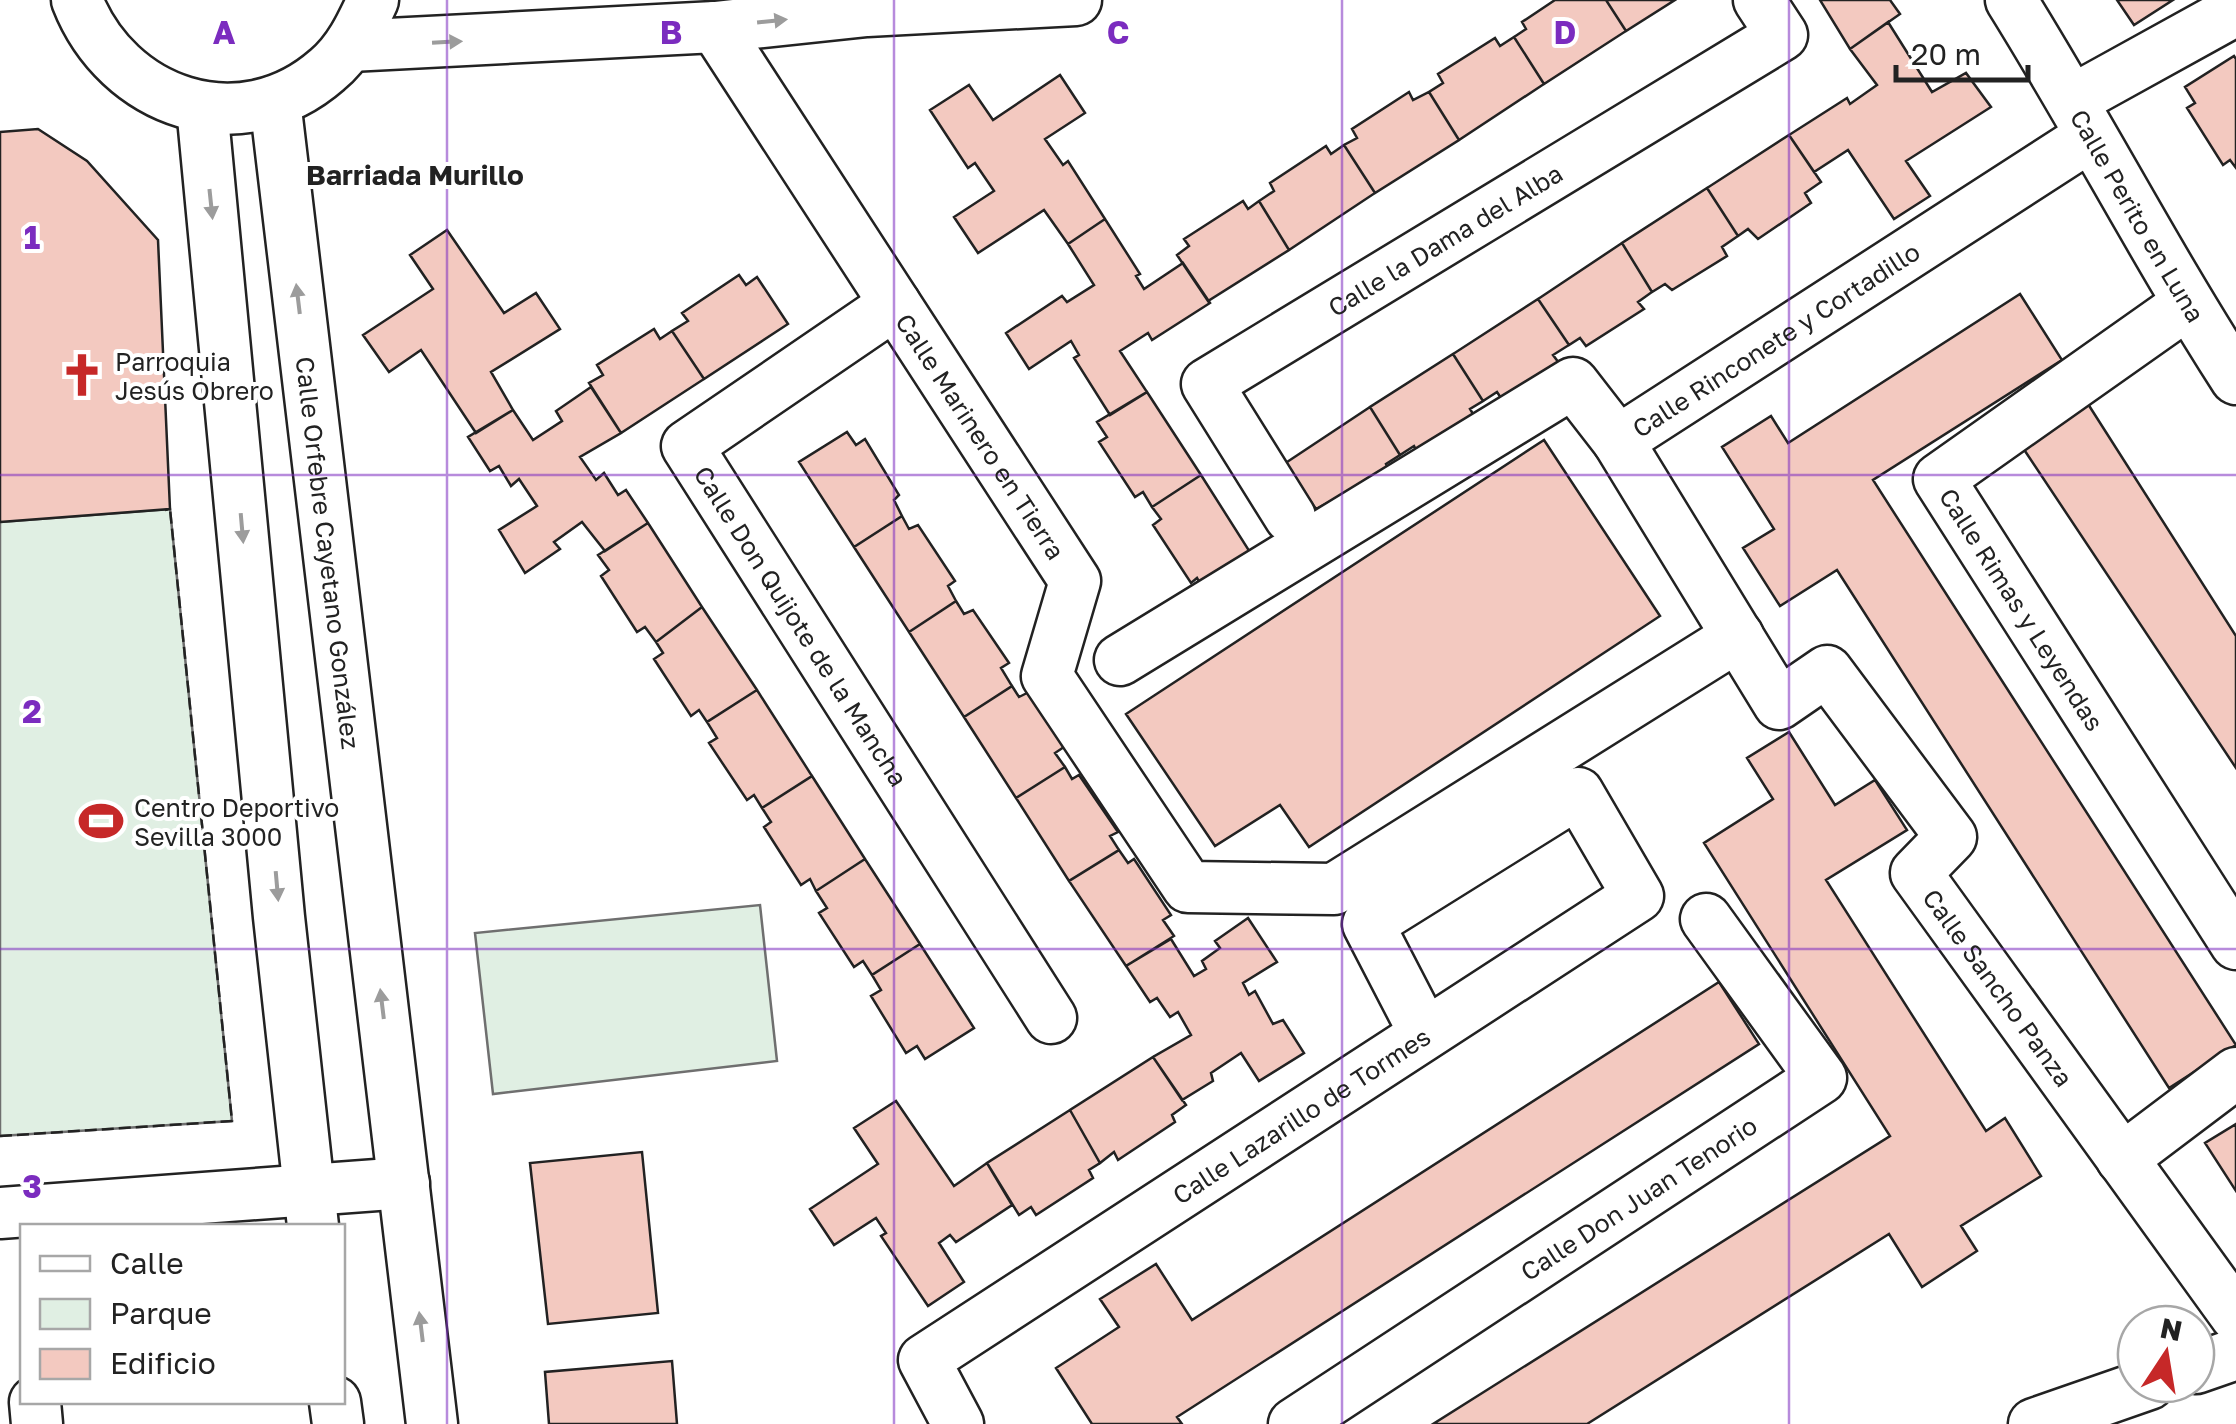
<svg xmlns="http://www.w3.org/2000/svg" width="2236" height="1424" viewBox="0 0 2236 1424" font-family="'Golos Text',sans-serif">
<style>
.green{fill:#e0efe3;stroke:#6f6f6f;stroke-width:2.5}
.building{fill:#f3c9c0;stroke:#222;stroke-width:2.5}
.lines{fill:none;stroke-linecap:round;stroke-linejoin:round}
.minor-casing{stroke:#222;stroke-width:55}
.minor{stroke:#fff;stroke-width:50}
.fence{stroke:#222;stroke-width:2.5;stroke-dasharray:12 5;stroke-linecap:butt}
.oneway{fill:#9c9c9c}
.grid{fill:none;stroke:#7b2cbf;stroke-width:2.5;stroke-opacity:0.55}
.labels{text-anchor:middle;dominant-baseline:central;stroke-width:8;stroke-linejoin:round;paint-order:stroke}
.street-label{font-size:25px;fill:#222;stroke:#fff}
.poi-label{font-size:25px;fill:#222;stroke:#fff;text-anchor:start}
.neighbourhood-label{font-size:28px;font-weight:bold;fill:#222;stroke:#fff}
.grid-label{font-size:32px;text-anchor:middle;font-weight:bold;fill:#7b2cbf;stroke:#fff;stroke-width:8;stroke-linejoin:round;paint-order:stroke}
</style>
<rect width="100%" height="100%" fill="#fff"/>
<path class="green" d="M170 509 232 1121 0 1136V522Z
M760 905 777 1061 493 1094 475 933Z"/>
<path class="building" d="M1555 0H1606L1626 31 1544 84 1514 37 1526 29 1522 22Z
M1606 0H1675L1626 31Z
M1820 0H1890L1900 14 1850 49Z
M2117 0H2173L2134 25Z
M1888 22 1932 92 1966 73 1991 107 1906 161 1930 196 1894 219 1848 150 1814 172 1789 135 1847 98 1850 104 1877 85 1850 49Z
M1514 37 1544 84 1459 140 1429 92 1443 83 1438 74 1495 38 1500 46Z
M2234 56 2236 59V168L2230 160 2223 165 2187 108 2195 103 2185 87Z
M1060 75 1085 113 1045 139 1063 165 1068 161 1105 219 1068 244 1044 210 978 253 954 217 994 191 975 163 968 168 930 110 969 85 993 120Z
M1409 92 1413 100 1429 92 1459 140 1375 193 1344 145 1357 138 1352 129Z
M38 129 87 161 158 240 170 509 0 522V132Z
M1789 135 1821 182 1805 193 1811 203 1758 239 1748 229 1738 236 1707 188Z
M1344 145 1375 193 1289 250 1259 201 1274 191 1270 183 1326 146 1331 154Z
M1707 188 1738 236 1722 247 1727 256 1672 290 1665 284 1652 292 1622 243Z
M1243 201 1248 209 1259 201 1289 250 1208 301 1177 255 1189 246 1184 239Z
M1105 219 1140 274 1136 276 1144 289 1183 263 1210 303 1152 340 1148 333 1120 351 1147 392 1110 415 1074 358 1079 355 1071 341 1029 369 1006 333 1062 296 1067 302 1094 285 1068 244Z
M447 230 504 313 536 293 560 329 491 372 513 410 476 433 421 350 389 372 363 335 433 289 410 255Z
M1622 243 1652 292 1638 302 1644 309 1586 346 1580 338 1569 345 1538 299Z
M739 275 746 285 757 277 788 324 704 379 672 331 688 321 682 313Z
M2020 294 2062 360 1873 480 2236 1045 2169 1088 1837 570 1780 606 1743 548 1774 529 1722 447 1771 416 1788 443Z
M1538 299 1569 345 1553 355 1559 363 1503 401 1497 392 1483 401 1453 354Z
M654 329 660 339 672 331 704 379 621 433 589 383 603 375 597 365Z
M1453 354 1483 401 1470 409 1476 419 1419 455 1414 446 1400 455 1370 407Z
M591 387 621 433 580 457 596 480 604 473 618 495 626 490 648 523 605 551 582 522 554 542 560 549 525 573 499 530 537 506 519 479 511 486 499 466 490 471 468 437 513 410 533 440 562 421 556 411Z
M1147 392 1201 475 1152 507 1143 492 1135 497 1099 442 1107 437 1097 422Z
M2088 404 2236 636V768L2023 448Z
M1370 407 1400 455 1386 464 1390 473 1336 511 1329 502 1316 509 1284 464Z
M847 432 856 445 865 439 899 495 894 500 902 516 854 547 799 462Z
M1544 440 1660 616 1309 847 1280 805 1215 846 1126 714Z
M1201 475 1255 560 1205 592 1197 578 1191 583 1153 525 1161 519 1152 507Z
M902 516 909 529 918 525 955 581 948 586 956 601 909 632 854 547Z
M648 523 702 607 656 642 645 627 637 632 601 576 609 570 598 555Z
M956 601 964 614 973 610 1009 663 1001 668 1012 686 964 717 909 632Z
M702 607 757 690 707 722 699 710 691 716 654 659 663 653 656 642Z
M1012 686 1019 697 1029 692 1064 747 1055 753 1065 767 1016 798 964 717Z
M757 690 812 776 762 808 754 795 747 800 709 743 717 738 707 722Z
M1789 732 1835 805 1875 780 1907 830 1826 880 1986 1131 2005 1118 2041 1176 1961 1226 1977 1251 1922 1287 1889 1234 1587 1424H1433L1890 1136 1704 843 1773 799 1747 758Z
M1065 767 1072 779 1079 775 1118 832 1110 836 1119 850 1069 881 1016 798Z
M812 776 865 859 816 891 810 879 801 885 764 827 771 822 762 808Z
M1119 850 1128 863 1134 859 1171 915 1163 920 1174 936 1126 966 1069 881Z
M865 859 920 944 872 975 863 961 854 967 819 913 827 908 816 891Z
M1248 918 1277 962 1243 983 1249 995 1255 991 1273 1024 1283 1020 1304 1053 1259 1081 1241 1053 1211 1073 1213 1081 1182 1100 1153 1057 1191 1035 1178 1012 1170 1017 1157 998 1150 1002 1126 966 1171 939 1194 976 1206 969 1202 961 1220 948 1215 941Z
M920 944 974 1028 925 1059 917 1046 906 1053 871 996 881 990 872 975Z
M1719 982 1759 1044 1177 1417 1182 1424H1092L1056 1368 1119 1327 1100 1299 1156 1264 1192 1320Z
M1153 1057 1186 1105 1172 1115 1175 1122 1118 1160 1114 1152 1100 1163 1070 1110Z
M896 1101 954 1186 987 1163 1012 1205 956 1242 950 1235 939 1243 964 1282 928 1306 881 1236 886 1233 876 1218 834 1245 810 1209 878 1164 854 1128Z
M1070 1110 1100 1163 1089 1170 1093 1178 1036 1215 1031 1207 1019 1215 987 1163Z
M2236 1124V1191L2205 1143Z
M642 1152 658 1313 548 1324 530 1163Z
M672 1361 677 1424H549L545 1372Z"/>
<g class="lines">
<g class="minor-casing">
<g id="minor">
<path d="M77 0C117 103 240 146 327 70 349 52 361 26 373 0"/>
<path id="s1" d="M2011 0C2089 125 2156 255 2236 379"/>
<path id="s2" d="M715 27 1075 581 1047 676 1188 887 1334 889 1738 636"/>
<path d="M350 46 715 27 867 11 1076 0"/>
<path d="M2073 100 2236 10"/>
<path id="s3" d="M275 101 432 1424"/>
<path d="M202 107 279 917 313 1226"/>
<path id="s4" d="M895 304 687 446 1051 1018"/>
<path id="s5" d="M2187 304 1939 479 2236 944"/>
<path id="s6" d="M1618 441 1779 704 1827 671 1951 837 1916 873 2236 1316"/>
<path id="s7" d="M1290 517 1207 384 1782 35 1759 0"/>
<path id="s8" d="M1120 660 1573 383 1618 441 2089 137"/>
<path d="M2122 1159 2236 1073"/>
<path d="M0 1213 404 1183"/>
<path d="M2196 1368 2236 1354"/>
<path d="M35 1402 37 1424"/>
<path d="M335 1402 338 1424"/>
<path id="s9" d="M958 1424 924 1360 1638 896 1578 793 1368 924 1425 1034"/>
<path id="s10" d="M1294 1424 1821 1078 1706 919"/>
<path d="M2034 1424 2149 1384"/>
</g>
</g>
<use href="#minor" class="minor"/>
<path class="fence" d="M0 1136 232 1121 170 509 165 510"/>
</g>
<defs><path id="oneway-solid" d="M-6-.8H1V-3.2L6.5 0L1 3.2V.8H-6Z" transform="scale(2.5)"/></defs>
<g class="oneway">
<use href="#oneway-solid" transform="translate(772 21) rotate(-6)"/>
<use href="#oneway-solid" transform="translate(447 42) rotate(-3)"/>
<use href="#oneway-solid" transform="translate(211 204) rotate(84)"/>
<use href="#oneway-solid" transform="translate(298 299) rotate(-97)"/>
<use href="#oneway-solid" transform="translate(242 528) rotate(85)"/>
<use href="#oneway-solid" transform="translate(277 886) rotate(85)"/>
<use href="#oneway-solid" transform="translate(382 1004) rotate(-97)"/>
<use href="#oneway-solid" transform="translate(421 1327) rotate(-97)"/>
</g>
<path class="grid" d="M447 0V1424M894 0V1424M1342 0V1424M1789 0V1424M0 475H2236M0 949H2236"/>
<defs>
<g id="church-bare" transform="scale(3.45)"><path d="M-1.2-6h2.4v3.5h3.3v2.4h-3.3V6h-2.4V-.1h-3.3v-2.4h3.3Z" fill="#c62828" stroke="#fff" stroke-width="2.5" paint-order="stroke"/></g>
<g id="stadium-bare" transform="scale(3.45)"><path d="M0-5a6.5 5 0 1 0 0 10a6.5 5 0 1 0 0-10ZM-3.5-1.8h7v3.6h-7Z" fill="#c62828" stroke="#fff" stroke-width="2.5" paint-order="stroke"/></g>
</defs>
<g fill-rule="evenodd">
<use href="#church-bare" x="82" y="375"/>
<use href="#stadium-bare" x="101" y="821"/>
</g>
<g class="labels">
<g class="street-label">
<text stroke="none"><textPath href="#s1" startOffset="250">Calle Perito en Luna</textPath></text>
<text stroke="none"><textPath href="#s7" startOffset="435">Calle la Dama del Alba</textPath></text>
<text stroke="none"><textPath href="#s8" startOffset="792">Calle Rinconete y Cortadillo</textPath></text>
<text stroke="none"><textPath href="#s2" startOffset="488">Calle Marinero en Tierra</textPath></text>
<text stroke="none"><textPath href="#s3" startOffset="455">Calle Orfebre Cayetano González</textPath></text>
<text stroke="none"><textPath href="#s5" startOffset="458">Calle Rimas y Leyendas</textPath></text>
<text stroke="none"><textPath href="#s4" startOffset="465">Calle Don Quijote de la Mancha</textPath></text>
<text stroke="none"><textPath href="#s6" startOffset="765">Calle Sancho Panza</textPath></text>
<text stroke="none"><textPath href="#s9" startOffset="522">Calle Lazarillo de Tormes</textPath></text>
<text stroke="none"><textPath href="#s10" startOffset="412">Calle Don Juan Tenorio</textPath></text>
</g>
<g class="poi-label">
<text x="115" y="361">Parroquia<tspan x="115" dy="29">Jesús Obrero</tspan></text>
<text x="134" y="807">Centro Deportivo<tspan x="134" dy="29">Sevilla 3000</tspan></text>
</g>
<g class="neighbourhood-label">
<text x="415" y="174">Barriada Murillo</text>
</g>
</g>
<g class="grid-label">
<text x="224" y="44">A</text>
<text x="671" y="44">B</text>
<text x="1118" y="44">C</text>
<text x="1565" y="44">D</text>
<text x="32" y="249">1</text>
<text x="32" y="723">2</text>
<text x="32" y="1198">3</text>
</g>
<rect x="20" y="1224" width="325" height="180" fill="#ffffff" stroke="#a7a7a7" stroke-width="2.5"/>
<rect x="40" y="1256" width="50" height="15" fill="#ffffff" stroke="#a7a7a7" stroke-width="2.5"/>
<text x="110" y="1274" font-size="30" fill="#222222">Calle</text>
<rect x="40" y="1299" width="50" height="30" fill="#e0efe3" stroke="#a7a7a7" stroke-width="2.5"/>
<text x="110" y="1324" font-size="30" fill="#222222">Parque</text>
<rect x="40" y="1349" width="50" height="30" fill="#f3c9c0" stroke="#a7a7a7" stroke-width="2.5"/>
<text x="110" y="1374" font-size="30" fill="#222222">Edificio</text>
<g transform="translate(2166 1354) rotate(12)"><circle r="48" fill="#ffffff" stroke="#a7a7a7" stroke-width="2.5"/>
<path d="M0-8L18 38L0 25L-18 38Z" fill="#c62828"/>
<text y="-15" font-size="28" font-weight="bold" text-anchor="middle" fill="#222222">N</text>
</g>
<path d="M1896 65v15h132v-15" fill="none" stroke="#222222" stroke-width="5"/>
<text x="1911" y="65" font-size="30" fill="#222222" stroke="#ffffff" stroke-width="8" paint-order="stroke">20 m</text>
</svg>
